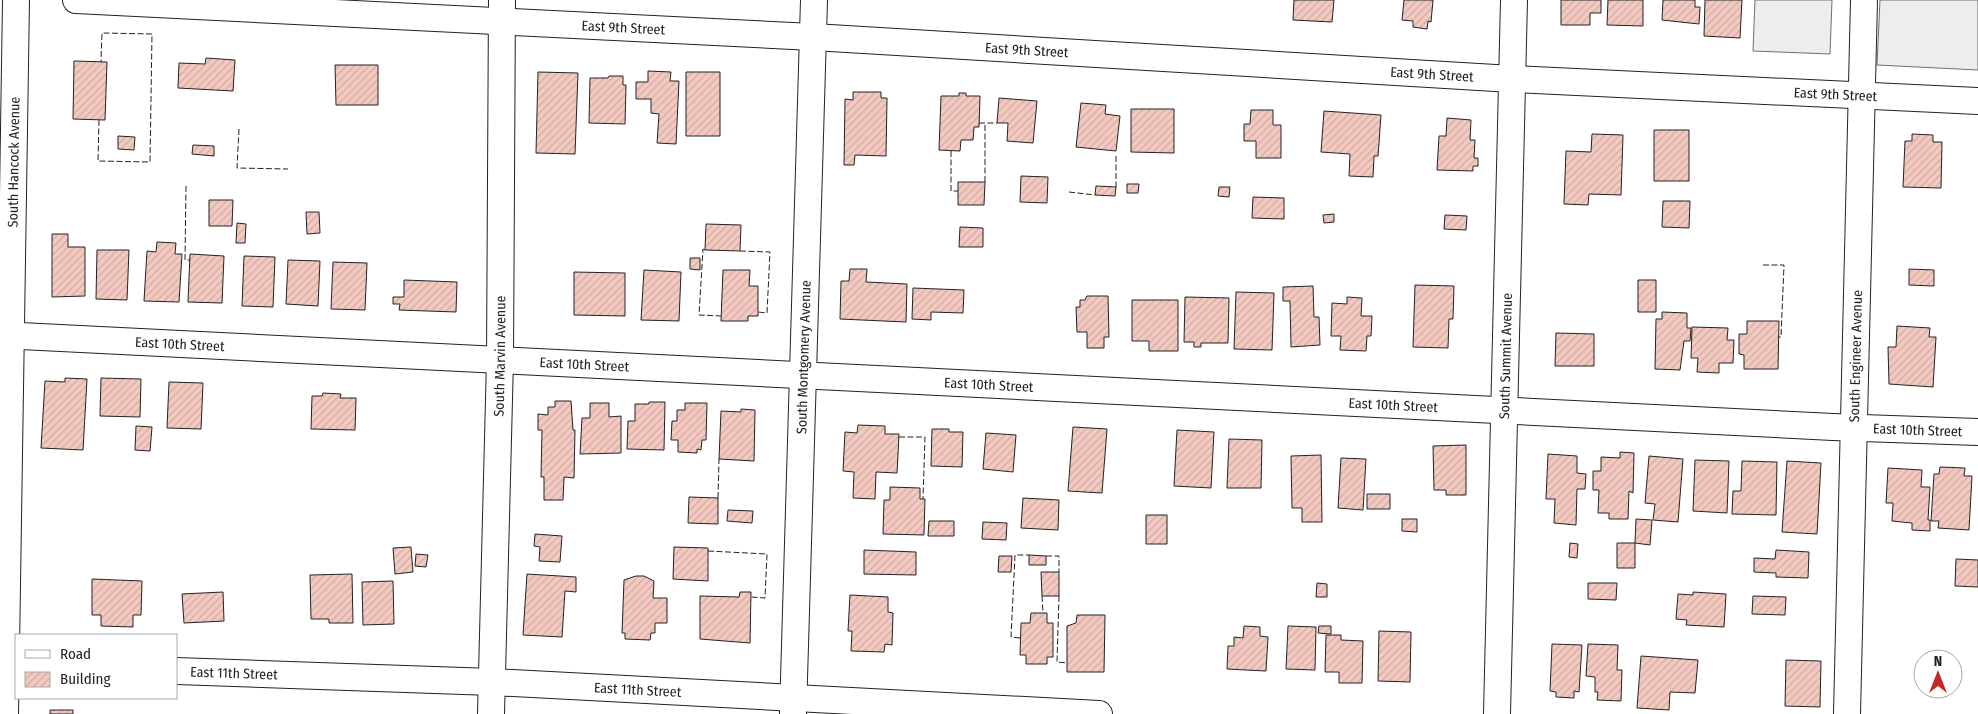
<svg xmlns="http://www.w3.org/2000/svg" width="1978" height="714" viewBox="0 0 1978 714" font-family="'Fira Sans Condensed',sans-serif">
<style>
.parking{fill:#ededed;stroke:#6f6f6f}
.building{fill:url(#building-hatch);stroke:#222}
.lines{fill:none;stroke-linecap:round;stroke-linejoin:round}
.minor-casing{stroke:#222;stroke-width:28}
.minor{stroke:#fff;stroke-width:26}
.fence{stroke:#222;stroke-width:1;stroke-dasharray:6 2.5;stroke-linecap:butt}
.labels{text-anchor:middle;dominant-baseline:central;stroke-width:4;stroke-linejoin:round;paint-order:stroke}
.street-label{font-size:14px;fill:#222;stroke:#fff}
</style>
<defs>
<pattern id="building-hatch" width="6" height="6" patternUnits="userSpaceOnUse" patternTransform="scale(1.25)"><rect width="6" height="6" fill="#f3c9c0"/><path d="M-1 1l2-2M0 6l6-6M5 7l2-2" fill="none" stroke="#d0aca5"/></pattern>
</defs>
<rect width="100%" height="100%" fill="#fff"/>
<path class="parking" d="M1755 0H1832L1830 54 1753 51Z
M1880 0H1978V70L1877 65Z"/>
<path class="building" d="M1294 0H1334L1332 22 1293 20Z
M1404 0H1433L1431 22 1428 21 1427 29 1413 27V21L1402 20Z
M1561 0H1601V13H1590V25H1561Z
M1608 0H1643V26L1607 25Z
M1663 0H1695V7H1700L1699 24 1662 20Z
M1705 0H1742L1740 38 1704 36Z
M206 58 235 60 233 91 178 88 179 63 205 64Z
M74 61 107 62 105 120 73 119Z
M335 65H378V105H336Z
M648 71 671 72 670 81H679L676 144 657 143 659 114 651 113V99H636V82H648Z
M538 72 578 73 575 154 536 153Z
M686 72H720V136H686Z
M609 76H623V85H626L625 124 589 123 590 78H608Z
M853 92H881V98H887L886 156 855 155 854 165H844L845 99 853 100Z
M959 93H966V96H980L979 127H974L973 140H961L960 151 939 150 941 96H959Z
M999 98 1037 101 1033 143 1007 141 1008 123H997Z
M1081 103 1106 105 1105 114 1120 116 1116 151 1076 147Z
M1131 109H1174V153L1131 152Z
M1251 110H1273V125H1281V158H1256V141H1244V124H1250Z
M1324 111 1381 115 1378 156H1374L1373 177 1349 176 1350 154 1321 152Z
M1447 118 1471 120 1470 140H1475L1474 158H1478V166H1473V171L1437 170 1439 136H1446Z
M1654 130H1689V181H1654Z
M1592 134 1623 135 1621 195 1589 194 1588 205 1564 204 1566 151 1591 152Z
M1912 134 1933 135V142H1942L1941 188 1903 187 1905 141H1912Z
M118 136 135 137 134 150 118 149Z
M193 145 214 146V156L192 154Z
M1021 176 1048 177 1047 203 1020 202Z
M958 182H985L984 205H958Z
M1127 184H1139L1138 193H1127Z
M1096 186 1116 187 1115 196 1095 195Z
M1219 187H1230L1229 197 1218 196Z
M1253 197 1284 198V219L1252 218Z
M209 200H233L232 226H209Z
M1663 201H1690L1689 228 1662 227Z
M306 212H319L320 233 307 234Z
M1334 214V222L1324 223 1323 215Z
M1445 215 1467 216 1466 230 1444 229Z
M237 223 246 224 245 243H236Z
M706 224 741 225 740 251 705 250Z
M960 227 983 228V247H959Z
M52 234H68V247H85V296L52 297Z
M157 242 176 243 175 254H182L179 302 144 301 147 251 156 252Z
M97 250H129L127 300 96 299Z
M190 254 224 256 222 303 188 302Z
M244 256 275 257 273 307 242 306Z
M690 258H700V270L690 269Z
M288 260 320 261 318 306 286 304Z
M333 262 367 263 365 310 331 309Z
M850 269H867L866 282 907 284 906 322 840 319 841 281H849Z
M1909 269 1934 270V286L1909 285Z
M644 270 681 272 679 321 641 320Z
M723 270H750L749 286H758V316H748V321H721Z
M574 272 625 273V316L574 315Z
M404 280 457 282 456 312 399 310 400 304H393V297H404Z
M1638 280H1656V312H1638Z
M1415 285 1454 286 1453 319H1449L1448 348 1413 347Z
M1313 286 1314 317H1319L1320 345 1291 347 1290 301H1283V287Z
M913 288 964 290 963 313 931 312V320L912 319Z
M1236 292 1274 293 1272 350 1234 349Z
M1087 296H1108L1109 337H1104V348H1087V332H1077L1076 307H1080V300H1085Z
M1185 297 1229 298 1228 343H1201V347H1194V342H1184Z
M1347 297 1362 298 1361 316H1372L1371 336H1367L1366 351 1340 350 1341 336H1331L1332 303 1347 304Z
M1132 300H1178V351H1149V341H1132Z
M1662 312 1687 313V328H1691L1690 341H1684L1680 370 1655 369 1656 319H1662Z
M1747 321H1779L1778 369H1744V355L1739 354V334H1747Z
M1897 326 1930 328 1929 337H1936L1933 387 1889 384 1888 347H1896Z
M1692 327 1728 328 1727 340H1734L1733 363H1719V373L1697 372 1698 358H1691Z
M1556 333 1594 334V366H1555Z
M65 378 87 379 83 450 41 448 45 381 65 382Z
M101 378 141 379 140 417 100 416Z
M169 382 203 383 201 429 167 428Z
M323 393 341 394 340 398H356L355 430 311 429 312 396H322Z
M555 401H571L573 430H575L574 478 564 477 563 500H544V477H541L542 430H538V414L548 415V407H555Z
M649 402H665L664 450 627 449 628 421H635V404H649Z
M590 403H609V417L621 416V453L580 454 582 418H590Z
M685 403H707L706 440H702L701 450 697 449V453L678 452V440H671L672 421H677V410H685Z
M741 409 755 410 754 461 719 459 721 411 741 412Z
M858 425 885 426V434H899L897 473 876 472 875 499 853 498 854 472 843 471 845 432 857 433Z
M136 426 152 427 150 451 135 450Z
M1073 427 1107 429 1102 493 1068 491Z
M932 429H949V432H963L962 467 931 466Z
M1177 430 1214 432 1211 488 1174 486Z
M986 433 1016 435 1013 472 983 469Z
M1229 439 1262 440 1261 488H1227Z
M1466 445V495H1446V490H1434L1433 446Z
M1620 452 1634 453 1633 493 1629 491 1628 519H1609V513H1598L1599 490H1593V471H1601V457L1620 458Z
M1548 454 1577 456V473L1586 474 1585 489H1577L1576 525 1554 523 1555 499H1546Z
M1321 455 1322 522H1302V508H1292L1291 456Z
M1649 456 1683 459 1678 522 1653 520 1655 504 1645 503Z
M1341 458 1366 459 1363 510 1338 508Z
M1695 460 1729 461 1727 513 1693 511Z
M1742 461 1777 462 1776 515 1732 514 1733 491H1741Z
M1787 461 1821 463 1817 534 1782 532Z
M1940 467 1965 468 1964 476H1972L1969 530 1938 528 1939 521H1931L1934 474H1939Z
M1888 468 1922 470 1921 487H1930L1928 520H1930V531L1912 530V523L1892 521 1893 503H1886Z
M890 487 920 488V499H925L924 535 883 534 884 500H890Z
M1367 494H1390V509H1367Z
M689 497 718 498V524L688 523Z
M1023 498 1059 500 1058 530 1021 528Z
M728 510 753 511 752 523 727 521Z
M1146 515H1167V544H1146Z
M1402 519H1417V532L1402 531Z
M1636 519 1652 520 1650 545 1635 543Z
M929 521H954V536H928Z
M983 522 1007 523 1006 540 982 539Z
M535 534 562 536 560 562 539 561 540 547 534 546Z
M1570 543 1578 544 1577 558 1569 557Z
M1617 543H1635V568H1617Z
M411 547 413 572 395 574 393 548Z
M674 547 708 548V581L673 579Z
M864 550 916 552V575L864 574Z
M1776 550 1809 552 1808 578 1776 577V573L1754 572V558L1775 559Z
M416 554 428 555 426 567 415 566Z
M1029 555 1046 556V565H1029Z
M999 556H1012L1011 572H998Z
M1956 559 1978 560V587L1955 586Z
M1041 572H1059V596H1042Z
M352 574 353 623H329V619H311L310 575Z
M527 574 576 577V592L565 591 562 637 523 635Z
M636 576H644L654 581 653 598H667V623H655V633H651L650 640 625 639V633H622L624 580Z
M92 579 142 581 141 615H133V627L101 626V615H92Z
M393 581 394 624 363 625 362 582Z
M1317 583 1327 584V597H1316Z
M1588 583H1617L1616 600 1588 599Z
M223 592 224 621 184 623 182 594Z
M740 592H751L750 643 700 639V596L739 597Z
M1693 592 1726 594 1724 627 1686 625 1687 620 1676 619 1678 594 1693 595Z
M850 595 888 597V612L893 613 892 645 885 644 884 652 851 651 852 631H848Z
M1753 596 1786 597 1785 615 1752 614Z
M1031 613H1047V623H1053V657H1047V664H1026V655H1020L1021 623H1030Z
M1077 615H1105L1104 672H1067V626L1076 623Z
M1244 626 1260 627V636L1268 637 1266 671 1227 669 1228 646H1234V637L1243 638Z
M1288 626 1316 627 1315 670 1286 669Z
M1319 626H1331V634L1318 633Z
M1379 631 1411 632 1410 682 1378 681Z
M1326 635H1341V640L1363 641 1362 683H1339V672H1325Z
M1552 644 1582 645 1579 692 1574 691V698L1556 697V692L1550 691Z
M1588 644 1618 645 1617 670H1622L1621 701 1597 700 1598 692H1595V677L1586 676Z
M1641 656 1698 660 1695 693 1670 692 1669 710 1637 708Z
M1786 660 1821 661 1820 707 1785 706Z
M50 710H73V714H50Z"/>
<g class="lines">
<g class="minor-casing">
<g id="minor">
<path id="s1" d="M76 0 813 37 1512 79 1978 101"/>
<path id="s2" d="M0 335 1833 427 1978 432"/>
<path id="s3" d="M176 671 492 682 1099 714"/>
<path id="s4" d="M793 713 814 0"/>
<path id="s5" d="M5 714 16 0"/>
<path id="s6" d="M491 714 500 360 502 0"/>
<path id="s7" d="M1497 714 1514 0"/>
<path id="s8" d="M1847 714 1864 0"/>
</g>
</g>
<use href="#minor" class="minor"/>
<path class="fence" d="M99 120 98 161 150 162 152 34 102 33 101 62
M979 123H997
M239 129 237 168 288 169
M951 151V191H958
M1116 156V187
M985 182V123
M186 186 185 260H190
M1069 192 1095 195
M705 250 703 249 699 315 721 316
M740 251 770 252 767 313 758 312
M1763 265H1784L1781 337H1778
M899 437H925L923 499
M718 498 719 459
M708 551 767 554 765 598 751 597
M1046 556H1059V572
M1042 596 1043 613
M1059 596 1057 662 1067 663
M1020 638 1011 637 1015 555H1029"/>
</g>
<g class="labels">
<g class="street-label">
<text stroke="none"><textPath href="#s1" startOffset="548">East 9th Street</textPath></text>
<text stroke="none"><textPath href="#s1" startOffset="952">East 9th Street</textPath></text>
<text stroke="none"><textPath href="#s1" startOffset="1358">East 9th Street</textPath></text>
<text stroke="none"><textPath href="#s1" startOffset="1762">East 9th Street</textPath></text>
<text stroke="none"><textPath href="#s5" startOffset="552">South Hancock Avenue</textPath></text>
<text stroke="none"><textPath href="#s2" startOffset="180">East 10th Street</textPath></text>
<text stroke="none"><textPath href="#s6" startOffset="358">South Marvin Avenue</textPath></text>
<text stroke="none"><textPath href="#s4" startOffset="356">South Montgomery Avenue</textPath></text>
<text stroke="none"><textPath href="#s7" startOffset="358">South Summit Avenue</textPath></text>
<text stroke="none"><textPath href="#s8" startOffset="358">South Engineer Avenue</textPath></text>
<text stroke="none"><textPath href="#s2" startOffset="585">East 10th Street</textPath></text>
<text stroke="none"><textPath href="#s2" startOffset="990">East 10th Street</textPath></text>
<text stroke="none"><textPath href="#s2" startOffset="1395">East 10th Street</textPath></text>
<text stroke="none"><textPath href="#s2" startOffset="1920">East 10th Street</textPath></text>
<text stroke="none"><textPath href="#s3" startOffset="58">East 11th Street</textPath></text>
<text stroke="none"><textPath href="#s3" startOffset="462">East 11th Street</textPath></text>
</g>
</g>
<rect x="15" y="634" width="162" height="65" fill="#ffffff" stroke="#a7a7a7"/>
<rect x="25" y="650" width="25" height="8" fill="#ffffff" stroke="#a7a7a7"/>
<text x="60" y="659" font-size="15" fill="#222222">Road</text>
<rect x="25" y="672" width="25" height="15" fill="url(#building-hatch)" stroke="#a7a7a7"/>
<text x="60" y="684" font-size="15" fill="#222222">Building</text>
<g transform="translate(1938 674)"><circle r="24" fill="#ffffff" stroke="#a7a7a7"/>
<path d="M0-4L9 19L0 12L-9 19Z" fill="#c62828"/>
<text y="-8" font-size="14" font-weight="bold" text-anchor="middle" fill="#222222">N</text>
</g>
</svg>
